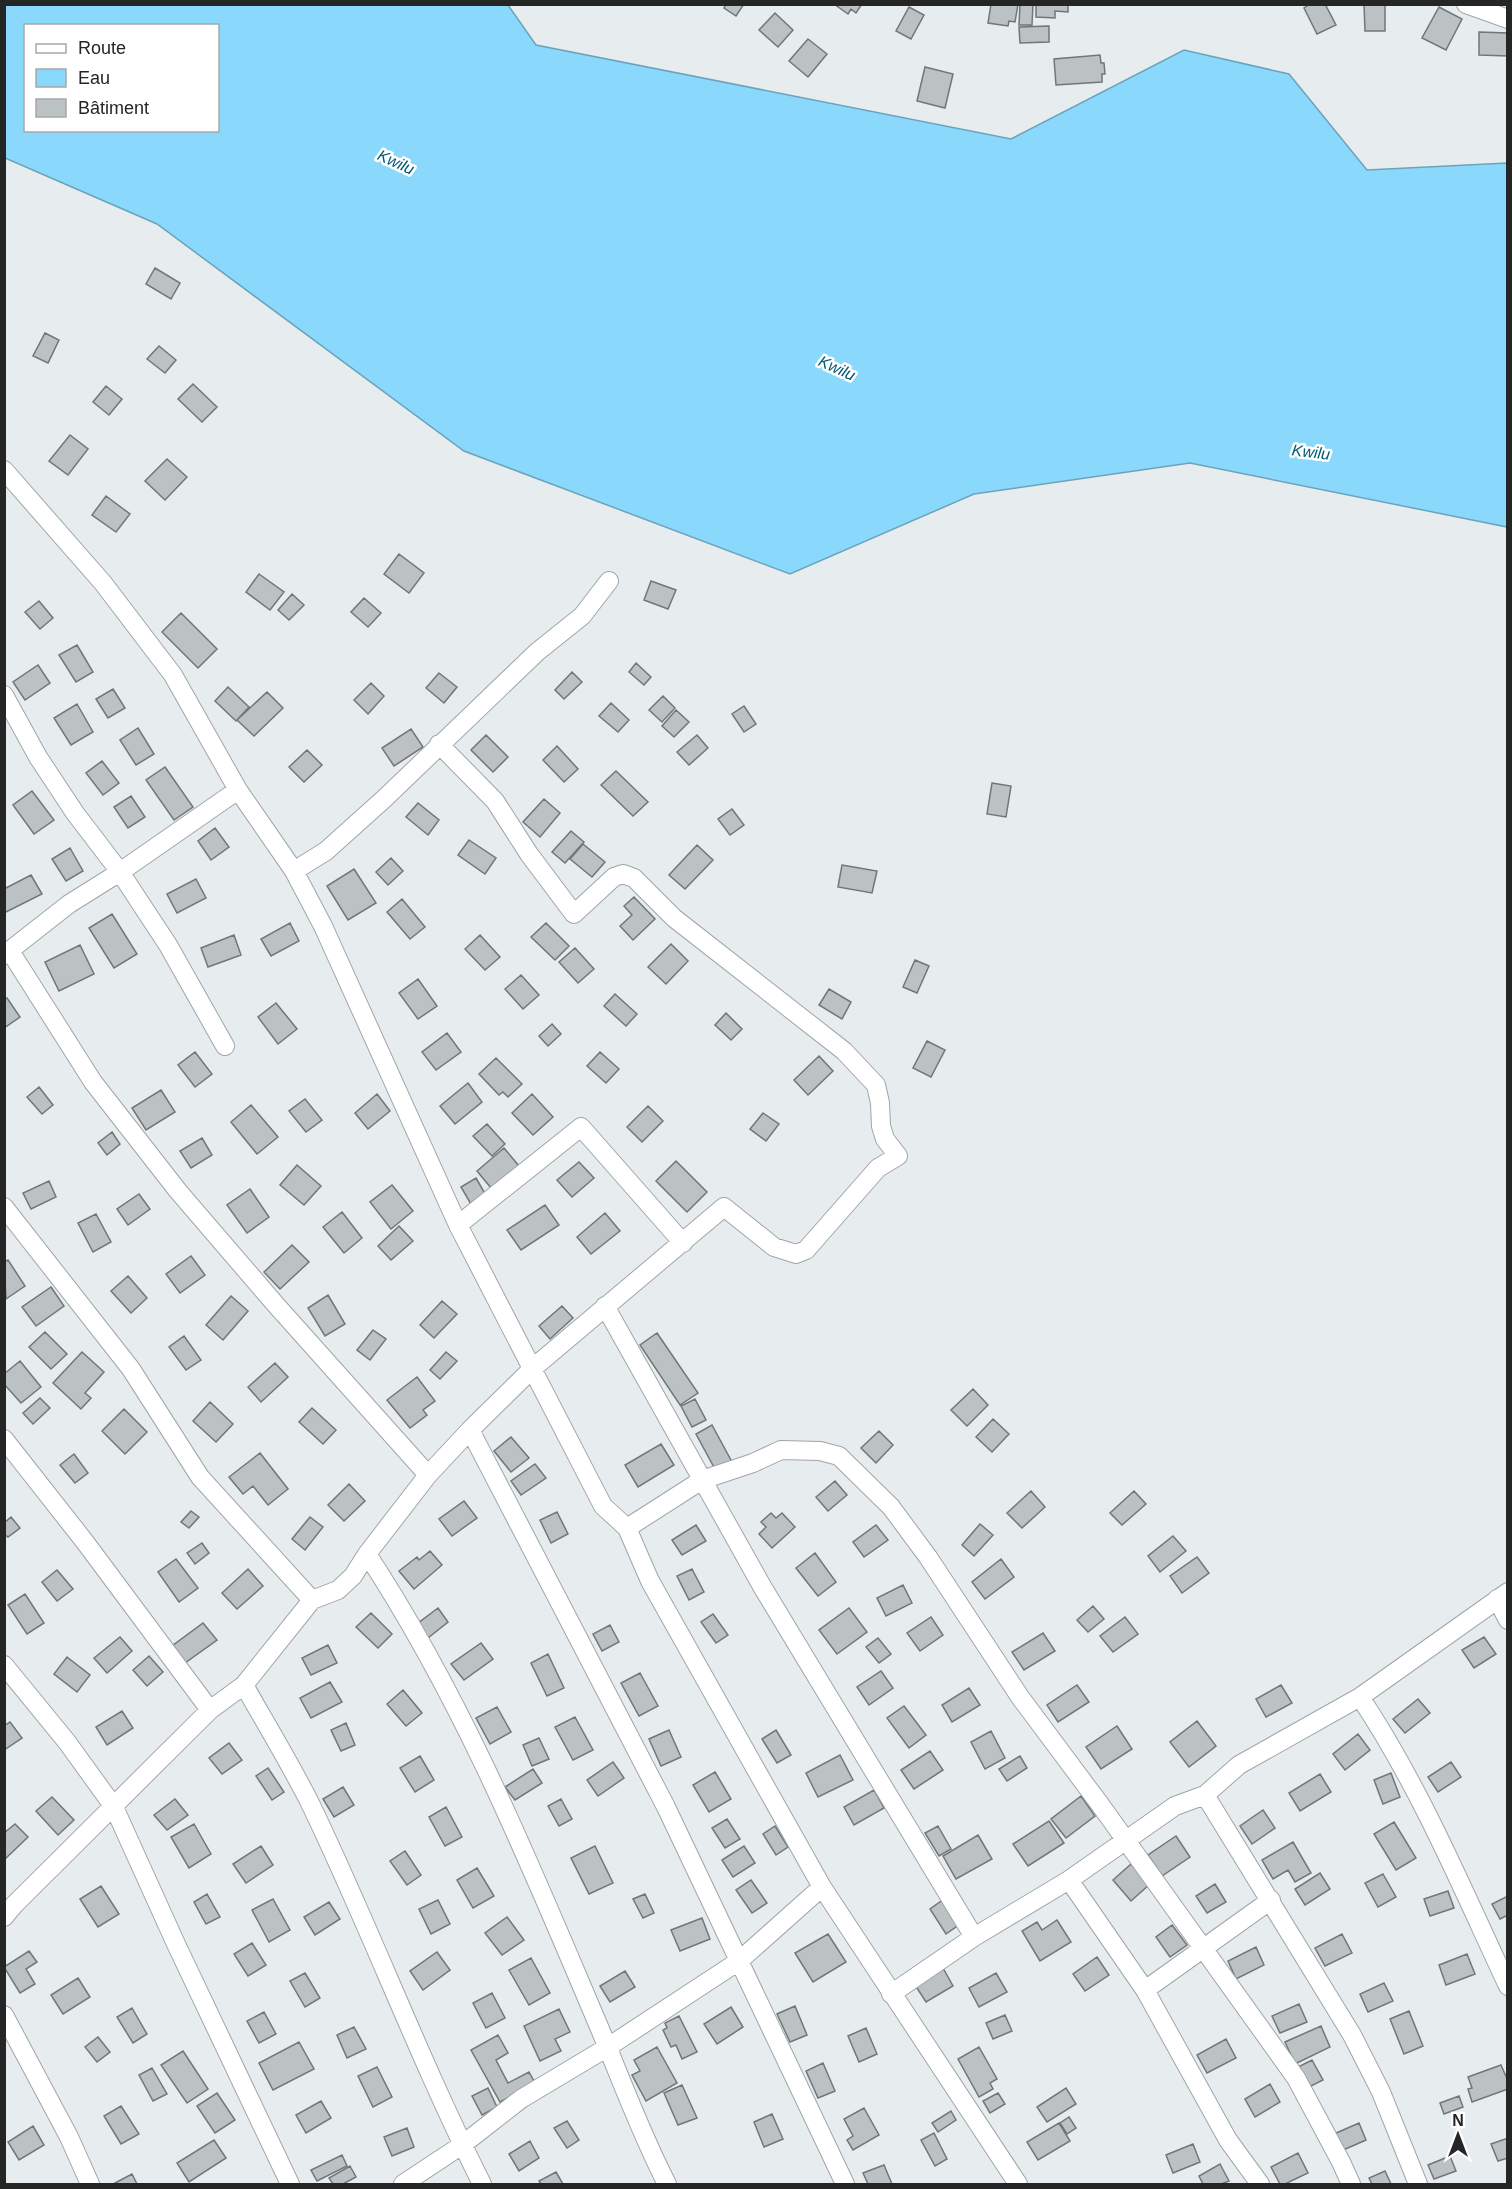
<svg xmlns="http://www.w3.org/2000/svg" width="1512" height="2189" viewBox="0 0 1512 2189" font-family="Helvetica,sans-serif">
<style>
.water{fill:#8ad8fb;stroke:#6ba3bb;stroke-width:1.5;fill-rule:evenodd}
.building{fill:#bcc1c4;stroke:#717678;stroke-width:1.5}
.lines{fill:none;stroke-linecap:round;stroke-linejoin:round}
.minor-casing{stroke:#a0a5a7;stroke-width:20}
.minor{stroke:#fff;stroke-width:18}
.labels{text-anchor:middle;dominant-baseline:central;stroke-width:5;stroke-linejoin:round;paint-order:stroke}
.water-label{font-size:16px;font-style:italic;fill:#005a77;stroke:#fff}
</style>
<rect width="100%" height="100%" fill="#e7ecef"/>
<path class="water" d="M5 4 508 5 536 45 1011 139 1184 50 1289 74 1367 170 1507 163V527L1190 463 974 494 790 574 464 451 157 224 5 158ZM26 26H218V130H26Z"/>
<path class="building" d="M726 4H744L736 16 724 8Z
M834 4H862L856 13 851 9 848 14Z
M991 4H1018L1015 22 1009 21 1008 26 988 23Z
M1020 4H1033L1032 25H1019Z
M1036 4H1068V12L1055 11V18L1036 17Z
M1310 4H1325L1336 25 1317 34 1304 8Z
M1364 4H1385V31H1365Z
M909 7 924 15 911 39 896 31Z
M1439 7 1462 19 1446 50 1422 38Z
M775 13 793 30 778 47 759 30Z
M1049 26V42L1020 43 1019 27Z
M1479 32 1508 33V56L1479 55Z
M808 39 827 54 808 77 789 61Z
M1100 55 1101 63H1104L1105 74H1102V82L1056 85 1054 59Z
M925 67 953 74 945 108 917 101Z
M155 268 180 283 171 299 146 284Z
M45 333 59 340 48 363 33 356Z
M159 346 176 360 165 373 147 359Z
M193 384 217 407 202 422 178 399Z
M106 386 122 399 109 415 93 402Z
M70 435 88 449 68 475 49 461Z
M167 459 187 477 165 500 145 481Z
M106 496 130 514 116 532 92 515Z
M399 554 424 573 409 593 384 574Z
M259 574 284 592 270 610 246 592Z
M651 581 676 590 668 609 644 600Z
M292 594 304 605 289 620 278 610Z
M364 598 381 613 368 627 351 612Z
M39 601 53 618 40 629 25 612Z
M181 613 217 649 198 668 162 632Z
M77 645 93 672 76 682 59 655Z
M636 663 651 677 644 685 629 672Z
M38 665 50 683 25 700 13 682Z
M572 672 582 682 564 699 555 690Z
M439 673 457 687 444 703 426 688Z
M371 683 384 696 368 714 354 700Z
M228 687 249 707 236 721 215 701Z
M113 689 125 708 108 718 96 699Z
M267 692 283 708 254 736 237 720Z
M663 696 675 708 662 722 649 710Z
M611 703 629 720 618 732 599 716Z
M77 704 93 732 71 745 54 718Z
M744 706 756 724 744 732 732 714Z
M676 710 689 722 674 737 662 726Z
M138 728 154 754 136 765 120 740Z
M411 729 423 747 394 766 382 748Z
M486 735 508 757 493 772 471 750Z
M697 735 708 748 689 765 677 752Z
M557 746 578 769 564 782 543 760Z
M307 750 322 765 304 782 289 767Z
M102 761 119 783 103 795 86 773Z
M165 767 193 807 174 820 146 780Z
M616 771 648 802 633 816 601 785Z
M992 783 1011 786 1006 817 987 814Z
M32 791 54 820 34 834 13 805Z
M131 796 145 817 128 828 114 807Z
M544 799 560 813 540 837 523 822Z
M418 803 439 820 428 835 406 817Z
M732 809 744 825 730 835 718 819Z
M215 828 229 847 211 860 198 841Z
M571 831 584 842 565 863 552 852Z
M469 840 496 858 485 874 458 855Z
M583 844 605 862 592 877 570 859Z
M697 845 713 860 685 889 669 875Z
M70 848 83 871 66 881 52 859Z
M391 858 403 871 388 885 376 872Z
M842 865 877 871 872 893 838 887Z
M354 869 376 903 348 920 327 886Z
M31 875 42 894 4 913V889Z
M196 879 206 898 177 913 167 894Z
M634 897 655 919 633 940 620 926 632 915 624 906Z
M402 899 425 927 410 939 387 912Z
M112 914 137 954 114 968 89 928Z
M290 923 299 941 271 956 261 939Z
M546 923 569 946 555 960 531 937Z
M234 935 241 955 208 967 201 948Z
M480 935 500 957 485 970 465 949Z
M671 944 688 961 666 984 648 967Z
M80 945 94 974 59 991 45 962Z
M575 948 594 969 578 983 559 962Z
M915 960 929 966 917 993 903 987Z
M521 975 539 995 523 1009 505 989Z
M418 979 437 1006 418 1019 399 993Z
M829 989 851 1002 842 1019 819 1005Z
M615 994 637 1014 626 1026 604 1006Z
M7 998 20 1017 4 1028V1000Z
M276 1003 297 1029 278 1044 258 1017Z
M726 1013 742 1029 731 1040 715 1025Z
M552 1024 561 1034 548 1046 539 1036Z
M447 1033 461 1052 436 1070 422 1052Z
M927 1041 945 1050 931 1077 913 1068Z
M195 1052 212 1074 195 1087 178 1065Z
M600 1052 619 1069 606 1083 587 1066Z
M819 1056 833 1071 808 1095 794 1080Z
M496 1058 522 1084 508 1097 503 1092 499 1095 479 1074Z
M468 1083 482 1102 455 1124 440 1106Z
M39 1087 53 1105 42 1114 27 1097Z
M161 1090 175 1112 146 1130 132 1108Z
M377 1094 390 1111 368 1129 355 1113Z
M532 1094 553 1117 533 1135 512 1113Z
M305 1099 322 1120 306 1132 289 1111Z
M251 1105 278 1137 257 1154 231 1122Z
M648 1106 663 1121 642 1142 627 1127Z
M763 1113 779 1124 766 1141 750 1129Z
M487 1124 505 1144 492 1156 473 1136Z
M112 1132 120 1144 107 1155 98 1143Z
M202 1138 212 1155 191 1168 180 1151Z
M504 1148 519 1166 491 1188 477 1171Z
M676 1161 707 1192 687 1212 656 1181Z
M579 1162 594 1178 572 1197 557 1180Z
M297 1165 321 1186 304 1205 280 1185Z
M476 1178 487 1197 472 1206 461 1187Z
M49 1181 56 1197 31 1209 23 1193Z
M392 1185 413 1211 391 1229 370 1202Z
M250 1189 269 1217 247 1233 227 1205Z
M139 1194 150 1209 128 1225 117 1209Z
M545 1205 559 1225 521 1250 507 1230Z
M342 1212 362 1238 344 1253 323 1227Z
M605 1213 620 1231 591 1254 577 1237Z
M96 1214 111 1242 93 1252 78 1223Z
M399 1226 413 1241 391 1260 378 1246Z
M292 1245 309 1262 280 1289 264 1272Z
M191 1256 205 1275 180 1293 166 1274Z
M8 1260 25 1286 6 1299 4 1262Z
M128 1276 147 1298 131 1313 111 1291Z
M51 1287 64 1306 36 1326 22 1307Z
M328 1295 345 1324 325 1336 308 1308Z
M231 1296 248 1311 223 1340 206 1325Z
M442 1301 457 1314 434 1338 420 1325Z
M562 1306 573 1318 550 1339 539 1326Z
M373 1330 386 1339 370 1360 357 1350Z
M45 1332 67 1354 51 1369 29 1347Z
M657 1333 698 1393 680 1405 640 1345Z
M184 1336 201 1360 186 1370 169 1347Z
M82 1352 104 1372 85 1393 91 1398 81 1409 53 1383Z
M446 1352 457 1361 440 1379 430 1370Z
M20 1361 41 1387 21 1403 4 1384V1374Z
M275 1363 288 1377 261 1402 248 1387Z
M417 1377 435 1401 423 1410 427 1415 410 1428 387 1400Z
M973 1389 988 1405 967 1426 951 1410Z
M40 1398 50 1408 33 1424 23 1413Z
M695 1399 706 1420 692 1427 681 1406Z
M210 1402 233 1424 216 1442 193 1421Z
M312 1408 336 1430 323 1444 299 1422Z
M124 1409 147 1432 125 1454 102 1431Z
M993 1419 1009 1434 992 1452 976 1437Z
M712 1425 732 1462 716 1471 696 1434Z
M879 1431 893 1445 876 1463 861 1448Z
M511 1437 529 1458 511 1472 494 1451Z
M661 1444 674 1465 638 1487 625 1465Z
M260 1453 288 1489 268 1505 253 1486 243 1494 229 1477Z
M74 1454 88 1473 75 1483 60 1465Z
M535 1464 546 1478 521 1495 511 1481Z
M835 1481 847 1495 828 1511 816 1497Z
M349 1484 365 1501 344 1521 328 1505Z
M1031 1491 1045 1507 1022 1528 1007 1513Z
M1134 1491 1146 1504 1122 1525 1110 1513Z
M464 1501 477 1518 452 1536 439 1519Z
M191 1511 199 1517 189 1528 181 1522Z
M557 1512 568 1534 551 1543 540 1520Z
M771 1513 776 1518 782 1513 795 1527 772 1548 759 1534 766 1527 761 1522Z
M11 1517 20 1528 8 1537 4 1534V1523Z
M310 1517 323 1527 305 1550 292 1539Z
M980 1524 993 1535 974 1556 962 1545Z
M696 1525 706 1541 682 1555 672 1540Z
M876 1525 888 1540 864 1557 853 1542Z
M1173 1536 1186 1551 1160 1572 1148 1556Z
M202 1543 209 1553 195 1564 187 1553Z
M430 1551 442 1565 414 1589 399 1571 417 1557 419 1560Z
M815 1553 836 1582 818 1596 796 1568Z
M1197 1557 1209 1573 1182 1593 1170 1576Z
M176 1559 198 1588 179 1602 158 1572Z
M1001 1559 1014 1577 985 1599 972 1582Z
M248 1569 263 1586 237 1609 222 1593Z
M692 1569 704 1592 689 1600 677 1576Z
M57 1570 73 1589 57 1601 42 1582Z
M903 1585 912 1603 886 1616 877 1598Z
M25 1594 44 1623 27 1634 8 1605Z
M1093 1606 1104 1619 1088 1632 1077 1620Z
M438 1608 448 1622 428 1638 417 1624Z
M849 1608 867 1632 837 1654 819 1630Z
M371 1613 392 1634 378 1648 356 1627Z
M713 1614 728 1635 716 1643 701 1622Z
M931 1617 943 1635 920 1651 907 1633Z
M1125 1617 1138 1634 1113 1652 1100 1636Z
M203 1623 217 1640 185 1663 172 1646Z
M610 1625 619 1642 602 1651 593 1634Z
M1043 1633 1055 1651 1024 1670 1012 1652Z
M120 1637 132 1651 107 1673 94 1658Z
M1484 1637 1496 1654 1474 1668 1462 1650Z
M878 1638 891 1654 879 1663 866 1647Z
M481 1643 493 1659 464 1680 451 1664Z
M328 1645 337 1663 311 1675 302 1658Z
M548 1654 564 1688 547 1696 531 1663Z
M149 1656 163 1672 147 1686 133 1670Z
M67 1657 90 1675 77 1692 54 1674Z
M881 1671 893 1688 869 1705 857 1687Z
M640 1673 658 1706 639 1716 621 1683Z
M330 1682 342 1702 311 1718 300 1698Z
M1077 1685 1089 1702 1058 1722 1047 1705Z
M1281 1685 1292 1703 1266 1717 1256 1699Z
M969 1688 980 1705 952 1722 942 1705Z
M403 1690 422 1713 406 1726 387 1704Z
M1418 1699 1430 1713 1405 1733 1393 1719Z
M904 1706 926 1735 909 1748 887 1718Z
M497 1707 511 1732 490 1744 476 1718Z
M122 1711 133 1728 107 1745 96 1727Z
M575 1717 593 1750 573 1760 555 1727Z
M1197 1721 1216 1746 1189 1767 1170 1742Z
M10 1722 22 1738 4 1750V1726Z
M346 1723 355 1745 341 1751 331 1730Z
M1117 1726 1132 1749 1101 1769 1086 1747Z
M669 1730 681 1757 661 1766 649 1739Z
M776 1730 791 1755 777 1763 762 1739Z
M991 1731 1005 1758 985 1769 971 1742Z
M1358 1734 1370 1750 1345 1770 1333 1754Z
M539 1738 549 1759 532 1766 523 1745Z
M229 1743 242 1760 222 1774 209 1758Z
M930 1751 943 1770 914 1789 901 1770Z
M840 1755 853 1780 818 1797 806 1773Z
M420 1756 434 1780 415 1792 400 1768Z
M1020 1756 1027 1768 1007 1781 999 1769Z
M613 1762 624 1778 598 1796 587 1780Z
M1451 1762 1461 1777 1438 1792 1428 1777Z
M268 1768 284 1792 272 1800 256 1776Z
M533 1769 542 1783 515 1800 505 1787Z
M715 1772 731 1799 709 1812 693 1785Z
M1391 1773 1400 1797 1383 1804 1374 1780Z
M1320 1774 1331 1792 1300 1811 1289 1793Z
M343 1787 354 1805 334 1817 323 1799Z
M874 1790 884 1808 854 1825 844 1807Z
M1081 1796 1095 1816 1066 1838 1051 1819Z
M52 1797 74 1820 58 1835 36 1811Z
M175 1799 188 1815 167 1830 154 1815Z
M561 1799 572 1819 559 1826 548 1806Z
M446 1807 462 1837 445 1846 429 1817Z
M1263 1810 1275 1828 1252 1844 1240 1826Z
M727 1819 740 1839 725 1848 712 1828Z
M1049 1821 1064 1843 1028 1866 1013 1844Z
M1394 1822 1416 1858 1396 1870 1374 1834Z
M15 1824 28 1837 4 1860V1833Z
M194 1824 211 1854 189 1868 171 1837Z
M775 1826 788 1847 776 1855 763 1834Z
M938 1826 951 1849 939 1856 925 1833Z
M978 1835 992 1859 956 1879 943 1856Z
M1176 1836 1190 1857 1162 1876 1148 1855Z
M1293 1842 1311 1873 1295 1882 1288 1870 1273 1879 1262 1860Z
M261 1846 273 1865 246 1883 233 1864Z
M595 1846 613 1883 589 1894 571 1858Z
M744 1846 755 1863 733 1877 722 1860Z
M405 1851 421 1875 407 1885 390 1861Z
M1131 1864 1150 1884 1131 1901 1113 1880Z
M477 1868 494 1896 473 1908 457 1880Z
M1320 1873 1330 1889 1305 1905 1295 1889Z
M1383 1874 1396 1897 1378 1907 1365 1883Z
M751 1880 767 1903 752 1913 736 1890Z
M1215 1884 1226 1902 1207 1913 1196 1896Z
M101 1886 119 1914 98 1927 80 1899Z
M1448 1891 1454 1908 1430 1916 1424 1899Z
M207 1894 220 1917 206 1924 194 1902Z
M645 1894 654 1913 643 1918 633 1899Z
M1508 1896V1915L1500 1919 1492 1904Z
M273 1899 290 1930 269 1942 252 1910Z
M944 1899 960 1924 946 1934 930 1909Z
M438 1900 450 1924 431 1934 419 1909Z
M329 1902 340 1919 315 1935 304 1917Z
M507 1917 524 1940 502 1955 485 1933Z
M702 1918 710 1939 680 1951 671 1930Z
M1057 1920 1071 1942 1040 1961 1022 1931 1037 1922 1042 1930Z
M1172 1925 1187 1945 1170 1957 1156 1937Z
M828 1934 846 1962 813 1982 795 1953Z
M1342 1934 1352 1953 1325 1966 1315 1948Z
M252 1943 266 1965 248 1976 234 1954Z
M1256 1947 1264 1965 1236 1979 1228 1961Z
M29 1951 37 1962 26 1969 35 1984 20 1993 4 1967Z
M437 1952 450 1970 423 1990 410 1971Z
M1467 1954 1475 1974 1446 1985 1439 1965Z
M1097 1957 1109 1975 1085 1991 1073 1974Z
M531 1958 550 1993 529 2005 509 1970Z
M943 1968 953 1986 926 2002 915 1985Z
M625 1971 635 1987 610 2002 600 1986Z
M305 1973 320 1998 305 2007 290 1981Z
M996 1973 1007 1992 979 2007 969 1988Z
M78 1978 90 1997 63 2014 51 1995Z
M1384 1983 1393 2001 1368 2012 1360 1994Z
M492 1993 505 2018 486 2028 473 2003Z
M1299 2004 1307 2022 1280 2033 1272 2016Z
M795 2006 807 2035 790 2042 777 2014Z
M731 2007 743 2027 717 2044 704 2024Z
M132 2008 147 2034 133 2043 117 2017Z
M559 2009 570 2032 555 2039 561 2051 540 2061 524 2026Z
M1409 2011 1423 2046 1404 2054 1390 2019Z
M264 2012 276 2034 259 2043 247 2021Z
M1005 2015 1012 2031 993 2039 986 2023Z
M679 2016 697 2052 682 2059 676 2045 671 2047 663 2030 667 2028 665 2023Z
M1321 2026 1330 2047 1295 2064 1285 2042Z
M354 2027 366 2049 347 2058 337 2035Z
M866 2028 877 2054 859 2062 848 2036Z
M498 2035 508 2053 496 2060 508 2083 529 2072 535 2083 500 2102 471 2050Z
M98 2037 110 2052 97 2062 85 2047Z
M1226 2039 1236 2058 1207 2073 1197 2055Z
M299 2042 314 2069 273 2090 259 2063Z
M657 2047 677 2083 646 2101 632 2075 640 2071 634 2060Z
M979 2047 997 2079 990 2083 993 2089 979 2097 958 2059Z
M183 2051 208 2089 187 2103 161 2065Z
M1312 2060 1323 2080 1309 2087 1298 2067Z
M823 2063 835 2091 818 2098 806 2071Z
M1501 2065 1508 2081V2089L1472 2102 1468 2089 1472 2088 1468 2077Z
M377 2067 392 2097 373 2107 358 2076Z
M152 2068 167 2094 153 2101 139 2075Z
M1270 2084 1280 2102 1255 2117 1245 2099Z
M682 2085 697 2118 678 2125 664 2093Z
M488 2088 497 2107 482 2115 472 2096Z
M1066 2088 1076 2104 1047 2122 1037 2107Z
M217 2093 235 2120 215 2133 197 2106Z
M998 2093 1005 2104 990 2113 983 2101Z
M1459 2096 1463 2107 1444 2114 1440 2103Z
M321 2101 331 2118 306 2133 296 2115Z
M121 2106 139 2134 121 2144 104 2116Z
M864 2108 879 2135 853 2150 847 2140 853 2136 844 2119Z
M951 2111 956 2120 938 2132 932 2123Z
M772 2114 783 2139 764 2147 754 2122Z
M1069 2117 1076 2128 1067 2134 1060 2123Z
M567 2121 579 2140 567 2148 554 2128Z
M1059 2123 1070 2141 1038 2160 1027 2142Z
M1359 2123 1366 2140 1341 2151 1334 2134Z
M33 2126 44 2145 19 2160 8 2142Z
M407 2128 414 2147 392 2156 384 2137Z
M934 2133 947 2159 935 2166 921 2140Z
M1508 2138V2158L1498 2161 1491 2144Z
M214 2140 226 2158 189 2182 177 2163Z
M530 2141 539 2158 519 2171 509 2154Z
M1193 2144 1200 2162 1173 2173 1166 2155Z
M1298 2153 1308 2173 1285 2184H1280L1271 2167Z
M342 2155 347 2166 317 2181 311 2170Z
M1450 2156 1456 2171 1434 2179 1428 2165Z
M1220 2164 1229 2181 1221 2184H1203L1199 2176Z
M884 2165 892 2184H868L863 2173Z
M350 2166 356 2177 343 2184H333L329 2178Z
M1385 2171 1391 2184H1372L1369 2178Z
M556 2172 563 2184H541L539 2181Z
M132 2174 137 2184H116L115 2183Z"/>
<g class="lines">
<g class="minor-casing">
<path id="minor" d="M1466 4 1508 19
M4 470 103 583 173 675 238 790 294 871 323 926 458 1225 603 1506 627 1528 650 1581 822 1887 1018 2184
M4 695 38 757 75 813 120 872 168 945 225 1046
M294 871 326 851 385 798 537 652 582 616 609 581
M10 951 93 1082 178 1191 276 1305 428 1475
M4 955 69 904 120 872 238 790
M4 1207 131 1369 200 1477 312 1600
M458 1225 581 1127 683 1243
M605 1306 763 1588 974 1937
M470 1430 666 1807 845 2184
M4 1439 85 1542 210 1710
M627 1528 702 1480 753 1463 781 1450 820 1451 839 1456 891 1507 928 1557 1020 1697 1099 1803 1296 2078 1341 2162 1351 2184
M367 1554C463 1700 529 1862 597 2022 620 2076 640 2132 667 2184
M1497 1599 1508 1620
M4 1665 67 1742 114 1807 176 1944 290 2184
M244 1685C266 1724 289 1762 309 1801 370 1927 419 2059 482 2184
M1360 1697C1420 1787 1462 1888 1508 1986
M1205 1795 1352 2035 1381 2092 1418 2184
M1069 1880 1145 1990 1228 2140 1260 2184
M4 1917 14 1905 210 1710 244 1685 312 1600 338 1590 353 1576 367 1554 428 1475 470 1430 533 1368 724 1207 774 1247 796 1254 806 1250 878 1168 898 1156 885 1139 881 1126 880 1103 876 1085 844 1051 674 918 634 878 623 874 614 877 574 914 529 854 495 801 439 744
M1145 1990 1271 1900
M891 1994 974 1937 1069 1880 1175 1806 1205 1795 1239 1765 1360 1697 1508 1592
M4 2015 69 2137 90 2184
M403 2184 462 2145 521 2099 608 2047 739 1961 822 1887"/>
</g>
<use href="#minor" class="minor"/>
</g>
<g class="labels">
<g class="water-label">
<text transform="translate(396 162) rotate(25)">Kwilu</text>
<text transform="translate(837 368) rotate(25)">Kwilu</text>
<text transform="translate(1311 452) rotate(7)">Kwilu</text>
</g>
</g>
<rect width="1512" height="2189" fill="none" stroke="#242626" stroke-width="12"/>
<rect x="24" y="24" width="195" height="108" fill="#ffffff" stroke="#a7a8a8" stroke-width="1.5"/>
<rect x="36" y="44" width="30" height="9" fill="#ffffff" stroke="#a7a8a8" stroke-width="1.5"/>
<text x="78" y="54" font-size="18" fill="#242626">Route</text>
<rect x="36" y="69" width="30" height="18" fill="#8ad8fb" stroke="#a7a8a8" stroke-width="1.5"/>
<text x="78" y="84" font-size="18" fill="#242626">Eau</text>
<rect x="36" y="99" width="30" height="18" fill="#bcc1c4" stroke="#a7a8a8" stroke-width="1.5"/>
<text x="78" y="114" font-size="18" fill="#242626">Bâtiment</text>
<g transform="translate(1458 2135)" stroke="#ffffff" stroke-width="4.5" paint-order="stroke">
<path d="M0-4.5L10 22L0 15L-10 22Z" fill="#242626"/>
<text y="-9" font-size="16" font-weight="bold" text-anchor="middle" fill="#242626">N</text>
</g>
</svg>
